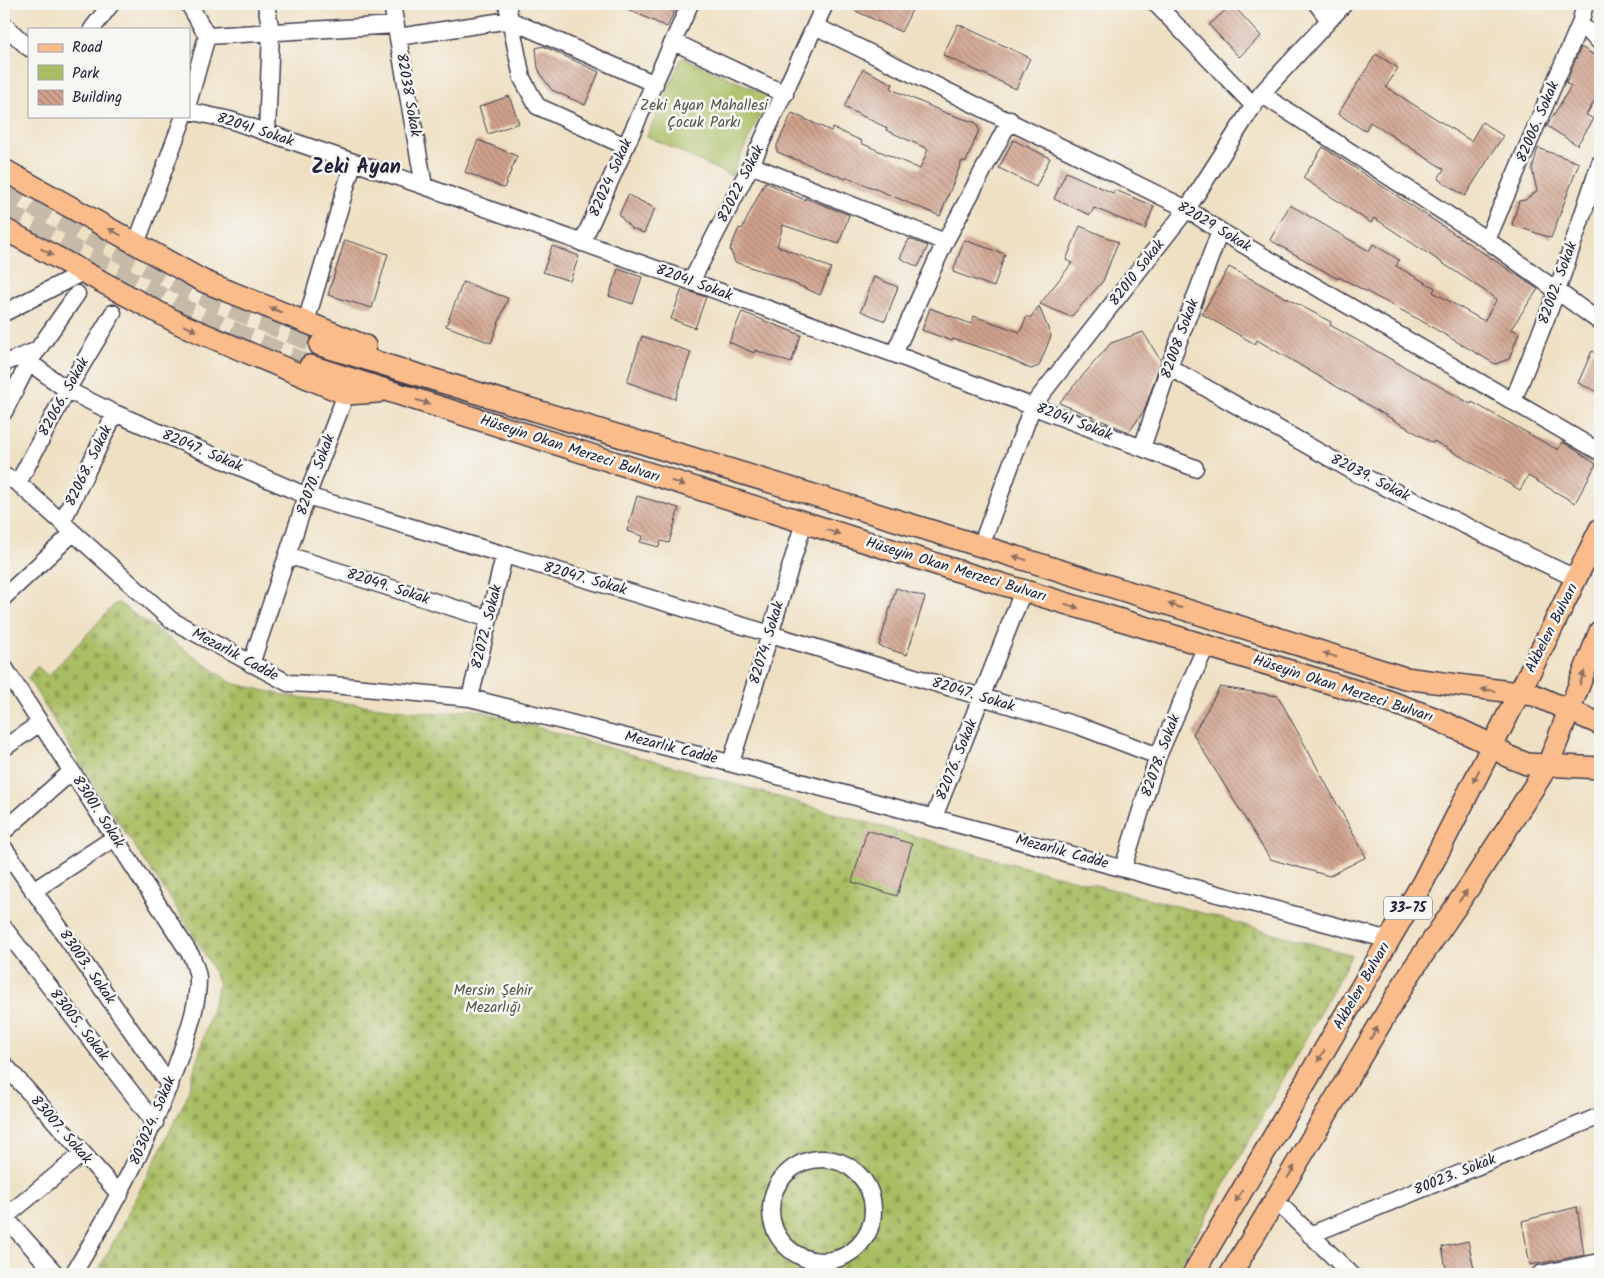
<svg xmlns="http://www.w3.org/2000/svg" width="1604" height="1278" viewBox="0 0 1604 1278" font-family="Kalam,sans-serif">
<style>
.cemetery{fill:url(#cemetery-stones);stroke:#66704e}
.green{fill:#a9bd62;stroke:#66704e}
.building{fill:url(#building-back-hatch)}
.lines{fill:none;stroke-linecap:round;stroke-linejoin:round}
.major-tunnel{stroke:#c6baa8;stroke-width:21;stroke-dasharray:21 11;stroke-linecap:butt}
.minor-casing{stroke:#413e4f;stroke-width:19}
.major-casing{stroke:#413e4f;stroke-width:24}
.minor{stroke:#fff;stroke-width:16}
.major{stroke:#f9bc8a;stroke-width:21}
.oneway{fill:#8e6f62}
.labels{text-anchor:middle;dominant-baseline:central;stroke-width:5;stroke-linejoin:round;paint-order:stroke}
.shield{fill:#f6f6f2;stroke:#626272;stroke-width:1}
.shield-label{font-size:14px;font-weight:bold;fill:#22223b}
.street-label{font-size:15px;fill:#22223b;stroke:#f6f6f2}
.park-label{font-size:15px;fill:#515849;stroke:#f6f6f2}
.district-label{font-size:20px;font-weight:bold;fill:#22223b;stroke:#f6f6f2}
</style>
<defs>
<pattern id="cemetery-stones" width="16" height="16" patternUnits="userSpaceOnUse" patternTransform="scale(1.25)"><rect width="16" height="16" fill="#a9bd62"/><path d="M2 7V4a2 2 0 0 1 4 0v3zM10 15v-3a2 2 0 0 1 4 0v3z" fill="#91a256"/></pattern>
<pattern id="building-back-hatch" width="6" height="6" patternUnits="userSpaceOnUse" patternTransform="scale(1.25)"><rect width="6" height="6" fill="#d0a28d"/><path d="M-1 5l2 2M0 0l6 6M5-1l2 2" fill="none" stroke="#a88474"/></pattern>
</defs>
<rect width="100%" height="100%" fill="#f6f6f2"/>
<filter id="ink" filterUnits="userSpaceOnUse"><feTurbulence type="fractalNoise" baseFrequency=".02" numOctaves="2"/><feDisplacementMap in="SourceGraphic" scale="10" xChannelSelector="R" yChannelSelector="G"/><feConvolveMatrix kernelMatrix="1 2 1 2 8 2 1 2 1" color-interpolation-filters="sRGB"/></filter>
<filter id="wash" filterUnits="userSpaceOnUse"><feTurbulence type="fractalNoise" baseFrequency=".0096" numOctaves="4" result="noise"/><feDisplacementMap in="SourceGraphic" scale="20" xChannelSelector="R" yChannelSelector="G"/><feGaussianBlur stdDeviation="1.12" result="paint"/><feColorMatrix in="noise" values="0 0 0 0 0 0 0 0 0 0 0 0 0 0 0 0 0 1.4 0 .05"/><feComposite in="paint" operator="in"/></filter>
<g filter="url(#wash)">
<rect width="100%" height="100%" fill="#efe0c3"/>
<path class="cemetery" d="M117 602 232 683 288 696 438 714 474 709 997 860 1166 903 1352 955 1175 1274H97L186 1099 219 984 210 963 176 907 95 788 28 678 37 666 48 676Z"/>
<path class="green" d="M682 57 769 96 731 176 647 136Z"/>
<g id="blocks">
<path class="building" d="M616 4H678L667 27Z
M841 4H915L901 32Z
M1232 4 1261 36 1239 57 1209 25Z
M958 24 1030 58 1016 89 943 55Z
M543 46 599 72 585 105 552 90 543 78 538 68 536 48Z
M1581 47 1600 59V92L1586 115 1594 119 1577 145 1547 126 1571 86 1566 83Z
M1376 54 1398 68 1386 87 1471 141 1482 122 1503 136 1465 196 1438 179 1444 169 1370 122 1365 131 1338 114Z
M863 69 893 84 891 89 946 113 976 123 979 130 966 162 962 161 940 216 847 177 846 179 777 152V145L792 113 831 131 833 128 862 141 861 143 920 169 928 149 886 130 887 128 844 107Z
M509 96 519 123 488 134 479 107Z
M478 140 517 156 504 188 465 172Z
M1013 140 1050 158 1036 187 999 168Z
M1323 147 1538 289 1511 329 1519 333 1509 359 1495 364 1418 319 1339 277 1338 279 1270 240 1290 205 1369 251 1373 244 1399 260 1396 266 1435 288 1433 292 1484 321 1497 299 1374 218 1371 223 1303 178Z
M1538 148 1579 163 1551 238 1512 225 1519 201 1525 200 1537 191 1532 169Z
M1066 172 1113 193 1115 190 1154 206 1145 229 1094 208 1090 215 1054 199Z
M765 182 805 200V198L849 215 839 244 783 225 777 246 831 268 820 295 780 277 735 262 730 249 739 228 742 229Z
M628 195 655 208 644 233 631 228 619 215Z
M1080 226 1118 242 1103 281 1071 317 1040 304 1072 263 1066 260Z
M909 239 928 246 918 267 900 258Z
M345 240 388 254 372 308 328 295Z
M964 240 1005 254 994 287 953 272Z
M552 246 579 256 570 281 543 272Z
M1229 267 1331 322 1330 325 1471 404 1472 402 1558 450 1562 442 1574 449 1596 464 1575 503 1528 476 1520 490 1434 441 1433 443 1257 340 1255 344 1202 314Z
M618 269 642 277 633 304 609 296Z
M874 277 898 287 885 321 861 311Z
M463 282 508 298 491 343 446 326Z
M682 289 706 297 695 328 671 319Z
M1039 306 1051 336 1039 366 1031 369 995 352 953 339 952 341 922 330 930 308 971 324 974 316 1020 332 1027 316 1030 318Z
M742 312 801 335 791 363 755 350 754 353 729 342Z
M1143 332 1161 361 1144 411 1129 432 1059 403 1111 343Z
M642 336 691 352 675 399 627 382Z
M1592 351 1600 355V393L1578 383Z
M637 496 679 508 669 543 661 541 659 547 640 542 643 536 627 531Z
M896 588 925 597 907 655 879 646Z
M1220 687 1278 696 1366 857 1329 876 1270 859 1193 734Z
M867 830 912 844 897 896 852 882Z
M1577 1207 1584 1255 1530 1265 1522 1221Z
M1468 1241 1475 1274H1447L1442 1247Z"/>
</g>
</g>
<g filter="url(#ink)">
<use href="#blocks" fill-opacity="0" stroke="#413e4f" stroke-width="1"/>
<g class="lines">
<path class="major-tunnel" d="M4 190 197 293 320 345
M4 212 184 310 310 366"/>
<g class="minor-casing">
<path id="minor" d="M189 4 207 36 396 25
M266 4 271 31 267 133
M392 4 424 186
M507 4 522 78 537 106 625 146
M1156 4 1254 106
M1317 4 1329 20
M1580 24 1600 42
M4 25 29 48
M815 26 1187 209 1220 231 1600 452
M92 29 111 4
M398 37 510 20 655 84
M674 42 785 94
M1261 94 1487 240 1600 322
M189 100 207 36
M189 111 230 120 424 186 894 354 1195 468
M751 165 945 242
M1487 240 1580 24 1585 4
M582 243 690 4
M136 244 184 116
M691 282 751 165 825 4
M4 313 83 272
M306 322 353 163
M894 354 945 242 1010 120
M29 362 67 390 110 411 307 496 1079 726 1158 756
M4 363 38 350
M1169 367 1358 474 1577 579
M1513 401 1557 291 1600 163
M4 412 29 362 77 294
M1142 448 1169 367 1220 231
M4 476 18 483 171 620 288 683 333 685 470 698 718 760 1389 940
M18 483 67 390 113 313
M64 518 115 413
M981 546 1033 405 1187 209 1261 94 1344 4
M287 555 489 619
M4 597 73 533
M251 664 307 496 346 394
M4 667 192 957C194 964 198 972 198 979 198 1004 189 1029 181 1053 154 1132 116 1203 73 1274
M470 698 504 556
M4 748 40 723
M731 763 804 522
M934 817 1023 591
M4 831 71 772
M4 848 170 1086
M1123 868 1158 756 1206 646
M33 891 114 838
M4 928 155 1123
M4 1064 120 1195
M771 1210a51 51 0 1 1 102 0a51 51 0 1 1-102 0Z
M1275 1200 1351 1274
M4 1216 56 1274
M4 1218 82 1154
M1310 1235 1600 1116
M1540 1274 1600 1262"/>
</g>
<g class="major-casing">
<path id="major" d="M4 170 203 281 365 346
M4 229 180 324 346 394 377 392
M320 345 981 546 1405 678 1534 695 1600 724
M310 366 955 570 1383 699 1434 718 1492 745 1507 756 1527 764 1600 768
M1193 1274 1423 882 1550 632 1600 529
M1231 1274 1411 972 1472 883 1548 765 1600 631"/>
</g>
<use href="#minor" class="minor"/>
<use href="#major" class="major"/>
</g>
<defs><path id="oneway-solid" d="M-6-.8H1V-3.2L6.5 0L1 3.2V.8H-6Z" transform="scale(1.25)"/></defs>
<g class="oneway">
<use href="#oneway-solid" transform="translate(115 232) rotate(-151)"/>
<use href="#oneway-solid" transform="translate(47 252) rotate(29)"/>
<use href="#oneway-solid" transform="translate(276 310) rotate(-158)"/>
<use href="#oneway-solid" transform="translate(190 328) rotate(23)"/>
<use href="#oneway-solid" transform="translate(423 402) rotate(18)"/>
<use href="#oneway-solid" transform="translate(678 483) rotate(17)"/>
<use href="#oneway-solid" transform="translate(833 532) rotate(18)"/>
<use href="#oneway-solid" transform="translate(1020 558) rotate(-163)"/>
<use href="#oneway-solid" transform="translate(1072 606) rotate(17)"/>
<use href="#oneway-solid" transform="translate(1175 606) rotate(-163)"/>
<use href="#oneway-solid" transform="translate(1330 655) rotate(-163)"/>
<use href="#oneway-solid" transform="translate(1582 678) rotate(-70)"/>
<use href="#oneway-solid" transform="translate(1488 690) rotate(-172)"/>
<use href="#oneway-solid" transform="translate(1476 776) rotate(117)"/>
<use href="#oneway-solid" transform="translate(1463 896) rotate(-55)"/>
<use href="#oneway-solid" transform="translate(1374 1033) rotate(-59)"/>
<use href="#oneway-solid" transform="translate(1321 1056) rotate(120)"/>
<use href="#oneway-solid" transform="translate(1291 1172) rotate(-59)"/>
<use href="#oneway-solid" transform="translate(1239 1196) rotate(120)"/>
</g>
</g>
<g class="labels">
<rect class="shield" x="1384" y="896.5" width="48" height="23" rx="4"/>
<g class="shield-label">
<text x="1408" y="908">33-75</text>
</g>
<g class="street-label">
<text transform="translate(408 95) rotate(80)">82038 Sokak</text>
<text transform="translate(1538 122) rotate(-67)">82006. Sokak</text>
<text transform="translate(255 130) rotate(18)">82041 Sokak</text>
<text transform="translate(611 178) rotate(-66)">82024 Sokak</text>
<text transform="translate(741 184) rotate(-63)">82022 Sokak</text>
<text transform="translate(1214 227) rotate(31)">82029 Sokak</text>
<text transform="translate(1137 273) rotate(-52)">82010 Sokak</text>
<text transform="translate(694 283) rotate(20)">82041 Sokak</text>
<text transform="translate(1558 283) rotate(-70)">82002. Sokak</text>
<text transform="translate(1180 339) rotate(-70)">82008 Sokak</text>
<text transform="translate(64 397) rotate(-61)">82066. Sokak</text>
<text transform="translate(1074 422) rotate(21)">82041 Sokak</text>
<text transform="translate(570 449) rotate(18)">Hüseyin Okan Merzeci Bulvarı</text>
<text transform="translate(202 451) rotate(23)">82047. Sokak</text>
<text transform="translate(89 466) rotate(-64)">82068. Sokak</text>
<text transform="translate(316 475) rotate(-70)">82070. Sokak</text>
<text transform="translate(1370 478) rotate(27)">82039. Sokak</text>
<text transform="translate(956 570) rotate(17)">Hüseyin Okan Merzeci Bulvarı</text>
<text transform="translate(585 579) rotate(16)">82047. Sokak</text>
<text transform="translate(388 587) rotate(18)">82049. Sokak</text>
<text transform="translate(487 627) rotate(-76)">82072. Sokak</text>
<text transform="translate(1552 628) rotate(-63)">Akbelen Bulvarı</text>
<text transform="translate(767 643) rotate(-73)">82074. Sokak</text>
<text transform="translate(235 655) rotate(28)">Mezarlık Cadde</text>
<text transform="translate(1343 689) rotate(18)">Hüseyin Okan Merzeci Bulvarı</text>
<text transform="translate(973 695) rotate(17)">82047. Sokak</text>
<text transform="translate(671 748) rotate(14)">Mezarlık Cadde</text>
<text transform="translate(1161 756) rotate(-70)">82078. Sokak</text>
<text transform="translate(957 760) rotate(-68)">82076. Sokak</text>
<text transform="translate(98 812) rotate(57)">83001. Sokak</text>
<text transform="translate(1062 852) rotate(15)">Mezarlık Cadde</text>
<text transform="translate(87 967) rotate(55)">83003. Sokak</text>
<text transform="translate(1362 986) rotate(-60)">Akbelen Bulvarı</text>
<text transform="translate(79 1025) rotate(52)">83005. Sokak</text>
<text transform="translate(153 1121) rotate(-67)">803024. Sokak</text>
<text transform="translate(61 1130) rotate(49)">83007. Sokak</text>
<text transform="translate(1455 1175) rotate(-22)">80023. Sokak</text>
</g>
<g class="park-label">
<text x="704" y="106">Zeki Ayan Mahallesi<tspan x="704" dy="17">Çocuk Parkı</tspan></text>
<text x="493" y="991">Mersin Şehir<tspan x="493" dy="17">Mezarlığı</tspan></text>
</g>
<g class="district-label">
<text x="356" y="168">Zeki Ayan</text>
</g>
</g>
<rect width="1604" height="1278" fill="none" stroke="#f6f6f2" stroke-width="20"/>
<rect x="28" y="28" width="162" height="90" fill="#f6f6f2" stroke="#a1a1a9"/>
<rect x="38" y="44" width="25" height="8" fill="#f9bc8a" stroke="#a1a1a9"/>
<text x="72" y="52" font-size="15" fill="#22223b">Road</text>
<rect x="38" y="65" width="25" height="15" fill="#a9bd62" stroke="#a1a1a9"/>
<text x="72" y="78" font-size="15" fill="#22223b">Park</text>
<rect x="38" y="90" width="25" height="15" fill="url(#building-back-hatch)" stroke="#a1a1a9"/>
<text x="72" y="102" font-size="15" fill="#22223b">Building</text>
</svg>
